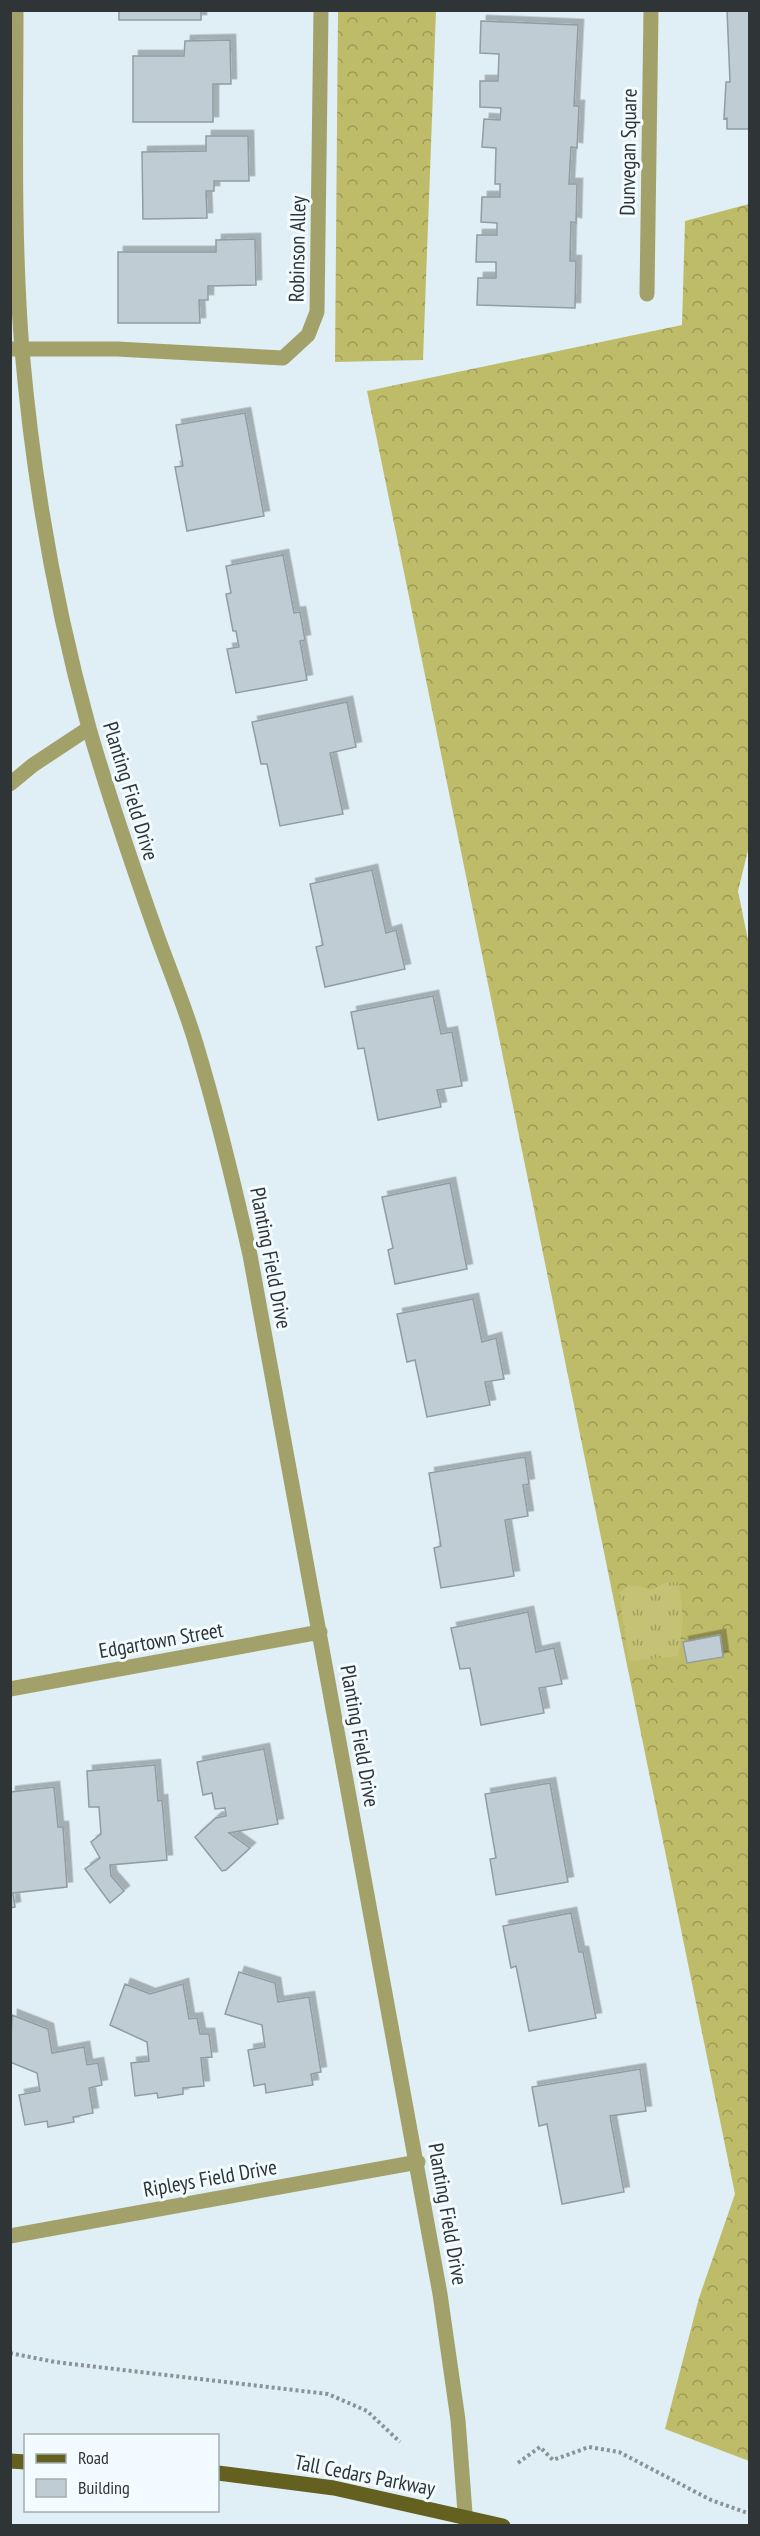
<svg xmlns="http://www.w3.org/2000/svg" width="760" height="2536" viewBox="0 0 760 2536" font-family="'PT Sans Narrow',sans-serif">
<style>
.forest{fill:url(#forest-crowns)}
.park{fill:url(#park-tufts)}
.building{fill:#bfccd3;stroke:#909da3;stroke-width:1.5;filter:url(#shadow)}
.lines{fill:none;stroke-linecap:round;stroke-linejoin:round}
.path{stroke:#8a9498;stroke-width:4;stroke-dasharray:3 3;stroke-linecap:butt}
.minor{stroke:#a3a16a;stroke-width:15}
.major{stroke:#636020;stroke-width:15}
.labels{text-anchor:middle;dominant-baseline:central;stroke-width:6;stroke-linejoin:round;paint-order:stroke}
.street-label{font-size:21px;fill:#2f3537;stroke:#f2fbff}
</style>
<defs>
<pattern id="forest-crowns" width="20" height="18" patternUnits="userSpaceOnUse" patternTransform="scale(1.5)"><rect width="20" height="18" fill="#bfbc69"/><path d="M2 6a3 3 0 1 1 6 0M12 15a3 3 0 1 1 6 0" fill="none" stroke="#9c9a57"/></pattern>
<pattern id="park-tufts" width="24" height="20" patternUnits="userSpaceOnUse" patternTransform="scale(1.5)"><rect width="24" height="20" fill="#c5c275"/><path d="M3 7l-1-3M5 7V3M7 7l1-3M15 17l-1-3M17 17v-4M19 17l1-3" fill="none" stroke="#a09e61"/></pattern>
<filter id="shadow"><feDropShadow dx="5.5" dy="-5.5" stdDeviation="0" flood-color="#0004"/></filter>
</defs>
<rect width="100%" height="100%" fill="#e0eef5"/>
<path class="forest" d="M338 11H436L423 360 335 362Z
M749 204 750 842 738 891 750 950 749 2461 665 2429 699 2298 735 2194 367 391 682 325 685 221Z"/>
<path class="park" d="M679 1582 683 1622 678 1656 629 1661 619 1593 629 1585 652 1589 666 1583Z"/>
<path class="building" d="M119 10H201V20H119Z
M727 10H750V129H727V118L724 119 726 82H730Z
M481 21 578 25 574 106H579L577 148 571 147 569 184H577L576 223 571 222 570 261H576L575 308 477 305 478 278H496V262H476L477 235H497V223L481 222 482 197H500V184H495L496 148 482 147 484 119 500 120 501 108 480 107V81H498L499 54 480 53Z
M230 40 231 84H213V122H133V56H184L185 41Z
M206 136H248L249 181H214V191H206L207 218 143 219 142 152 206 151Z
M255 239 256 285 208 286V300H199L200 323H118V252H216V240Z
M245 413 264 516 187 531 175 467 183 466 176 425Z
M283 555 294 613 300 612 305 640 300 641 307 680 236 693 227 649 239 647 236 631H233L226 594 231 593 226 566Z
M347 702 356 747 330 753 343 814 280 826 267 764H261L252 722Z
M372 870 386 933 396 930 405 969 325 987 316 947 323 945 310 884Z
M433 996 441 1034 452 1032 462 1086 437 1090 441 1107 378 1120 364 1048 358 1049 351 1012Z
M450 1183 467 1269 395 1284 388 1250 393 1248 382 1197Z
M473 1299 482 1342 496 1338 504 1379 485 1382 490 1405 427 1417 415 1360 407 1362 397 1314Z
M525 1457 529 1484 523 1485 528 1516 505 1520 514 1576 441 1588 434 1548 441 1546 429 1473Z
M528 1612 536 1652 554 1648 562 1684 539 1688 544 1713 481 1725 470 1668 460 1669 451 1628Z
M720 1635 723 1657 687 1663 683 1642Z
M264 1749 278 1824 229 1833 250 1848 226 1870 222 1871 195 1837 216 1818 226 1816 225 1808 215 1809 212 1793 203 1795 197 1762Z
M155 1765 158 1801 162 1800 167 1860 110 1865 111 1876 124 1891 110 1903 85 1869 100 1858 91 1842 101 1834 99 1807H89L87 1771Z
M550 1783 568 1882 496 1895 490 1859 496 1858 485 1794Z
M54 1787 58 1827H63L67 1887 13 1893 15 1907 10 1908V1792Z
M571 1913 579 1952H583L596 2018 529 2031 516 1966 511 1968 503 1926Z
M239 1972 275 1983 278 2002 309 1997 321 2072 311 2074 313 2085 266 2093 265 2084 254 2086 248 2050 265 2047 262 2025 225 2014Z
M125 1984 150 1994 183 1984 189 2019 197 2018 200 2034H209L212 2057 201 2058 204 2086 183 2088V2094L158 2098 157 2093 135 2096 131 2063 149 2061 147 2042 110 2025Z
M12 2015 48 2029 52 2053 84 2047 87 2065 98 2063 102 2085 89 2088 93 2113 73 2117 74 2122 48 2127 47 2121 25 2125 19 2095 40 2091 37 2073 10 2062Z
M640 2069 646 2111 610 2116 624 2192 562 2204 547 2124 539 2126 532 2087Z"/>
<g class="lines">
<path class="path" d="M10 2353 55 2362 328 2394 367 2411 400 2442
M518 2463 540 2447 553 2460 589 2447 619 2452 711 2500 750 2514"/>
<path class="minor" d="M16 10C16 124 13 237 22 350 33 477 55 605 89 728 109 798 133 867 157 935 170 971 185 1007 196 1044 217 1113 234 1184 250 1255L440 2294 458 2420 466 2526
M647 294 651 10
M10 349H117L283 358 308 335 317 312 321 10
M10 784 33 765 89 728
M10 1689 320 1632
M10 2236 418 2162"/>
<path class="major" d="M10 2461 26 2462
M218 2473 334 2488 503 2526"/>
</g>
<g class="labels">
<g class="street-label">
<text transform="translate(628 152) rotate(-89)">Dunvegan Square</text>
<text transform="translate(297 249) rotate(-89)">Robinson Alley</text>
<text transform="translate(131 791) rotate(73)">Planting Field Drive</text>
<text transform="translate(271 1258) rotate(79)">Planting Field Drive</text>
<text transform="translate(161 1640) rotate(-10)">Edgartown Street</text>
<text transform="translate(360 1736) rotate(80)">Planting Field Drive</text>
<text transform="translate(210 2178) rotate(-10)">Ripleys Field Drive</text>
<text transform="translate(448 2214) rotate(80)">Planting Field Drive</text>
<text transform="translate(365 2475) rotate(11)">Tall Cedars Parkway</text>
</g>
</g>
<rect width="760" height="2536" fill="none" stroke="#2f3537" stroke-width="24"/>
<rect x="24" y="2434" width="195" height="78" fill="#f2fbff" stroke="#a4acaf" stroke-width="1.5"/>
<rect x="36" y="2454" width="30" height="9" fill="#636020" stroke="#a4acaf" stroke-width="1.5"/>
<text x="78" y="2464" font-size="18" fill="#2f3537">Road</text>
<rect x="36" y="2479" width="30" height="18" fill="#bfccd3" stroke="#a4acaf" stroke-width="1.5"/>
<text x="78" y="2494" font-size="18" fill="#2f3537">Building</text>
</svg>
